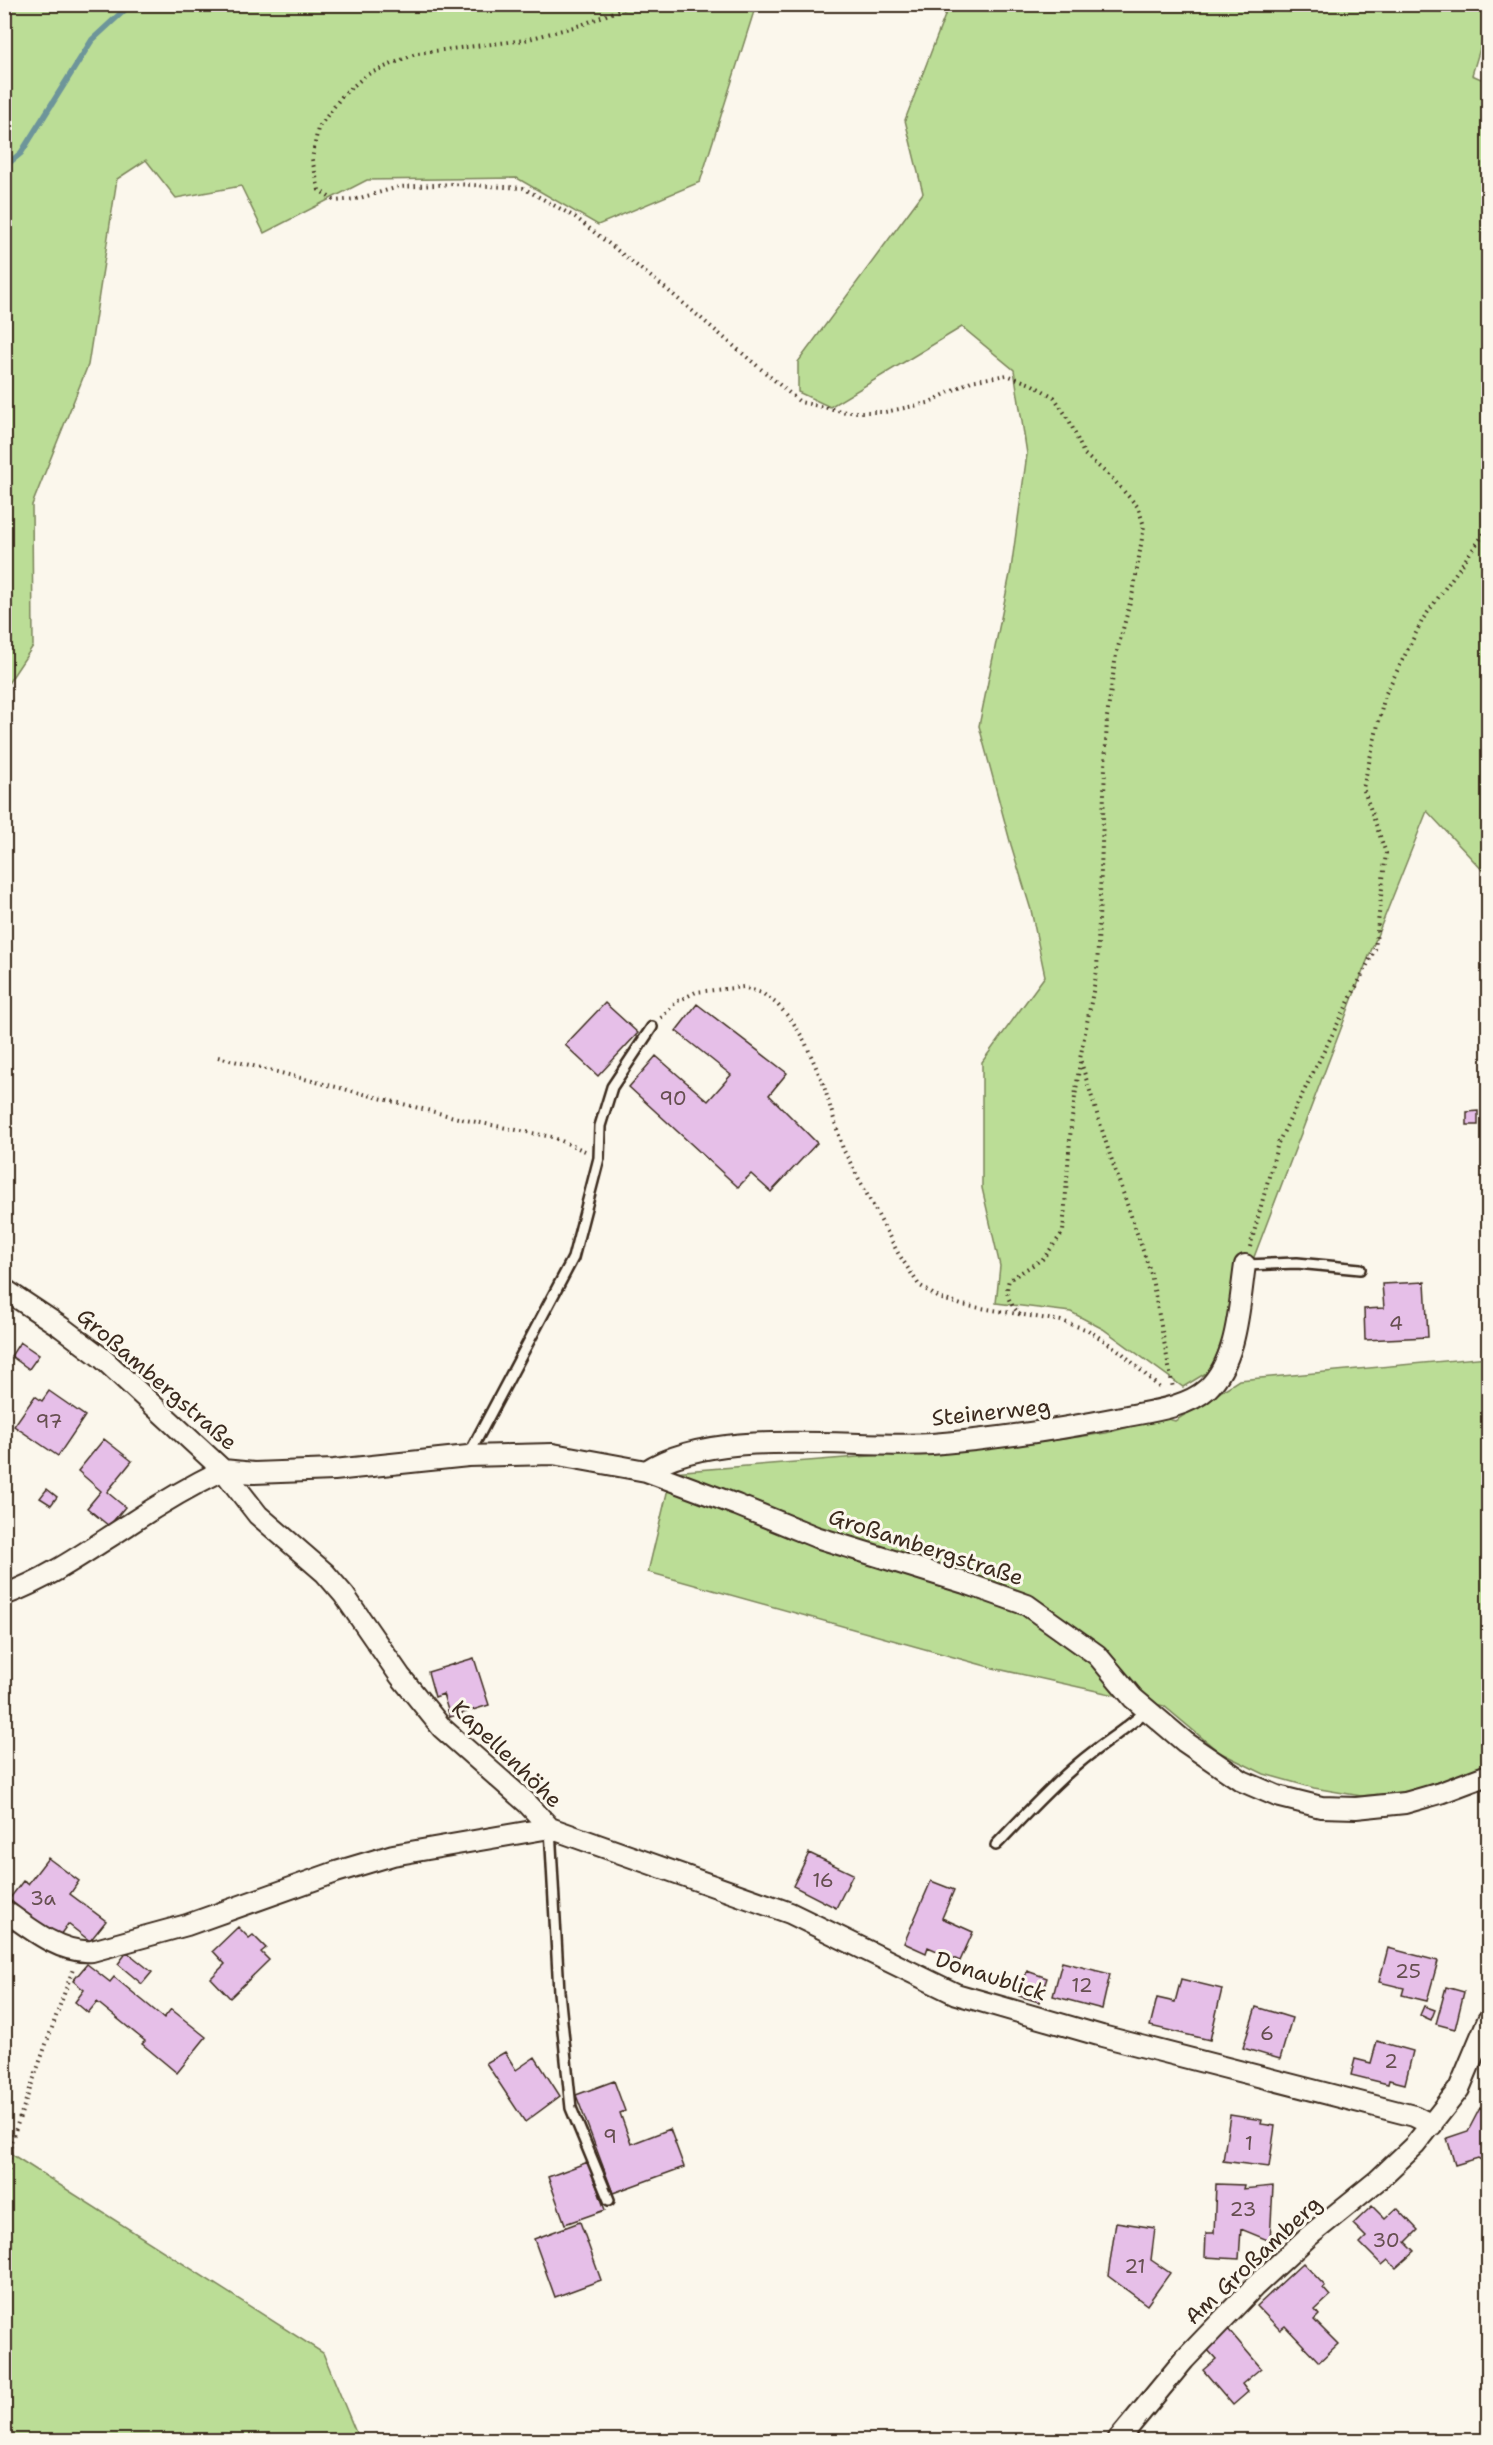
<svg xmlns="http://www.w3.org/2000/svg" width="1493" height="2445" viewBox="0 0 1493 2445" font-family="'Shantell Sans',sans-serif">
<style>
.green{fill:#bbdd96;stroke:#7b845a;stroke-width:1.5}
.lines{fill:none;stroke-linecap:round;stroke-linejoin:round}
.stream{stroke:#6d959a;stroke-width:6}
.building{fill:#e6bfe8;stroke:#3b2a1e;stroke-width:1.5}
.lane-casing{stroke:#3b2a1e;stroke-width:14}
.street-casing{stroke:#3b2a1e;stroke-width:24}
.path{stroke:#3b2a1e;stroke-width:4;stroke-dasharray:1.5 4.5;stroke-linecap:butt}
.lane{stroke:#fbf7ec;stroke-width:9}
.street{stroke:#fbf7ec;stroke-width:20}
.labels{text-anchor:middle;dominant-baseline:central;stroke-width:6;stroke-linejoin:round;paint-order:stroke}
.number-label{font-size:20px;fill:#664f50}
.street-label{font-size:22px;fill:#3b2a1e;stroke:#fbf7ec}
</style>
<rect width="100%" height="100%" fill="#fbf7ec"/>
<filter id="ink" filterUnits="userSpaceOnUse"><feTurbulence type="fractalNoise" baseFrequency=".0167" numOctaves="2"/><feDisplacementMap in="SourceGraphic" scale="12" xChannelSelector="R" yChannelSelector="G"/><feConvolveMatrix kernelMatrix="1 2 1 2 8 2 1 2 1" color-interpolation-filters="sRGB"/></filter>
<g filter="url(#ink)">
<path class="green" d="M5 4H756V5L700 182 598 225 517 178 367 180 264 233 241 186 176 198 146 160 117 179 88 365 32 505 33 646 5 688Z
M949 5H1488V22L1472 75 1488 82V876L1427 811 1361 976 1211 1370 1183 1387 1103 1329 1071 1312 996 1303 1000 1266 982 1188V1062L1045 976 1031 910 1011 845 979 726 1011 569 1027 454 1014 370 962 327 830 407 798 392V362L923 193 905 120Z
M1488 1357V1763L1462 1774 1410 1791 1361 1796 1314 1788 1264 1774 1219 1752 1164 1706 993 1668 648 1572 672 1472 1042 1442 1106 1433 1164 1418 1175 1421 1239 1380Z
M5 2150 323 2353 359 2440H5Z"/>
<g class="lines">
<path class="stream" d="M4 167 21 153 92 40 131 4"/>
</g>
<path class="building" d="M605 1003 638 1033 598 1076 565 1045Z
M697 1004 787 1073 769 1095 817 1143 771 1192 751 1174 738 1187 629 1087 656 1056 708 1101 731 1075 676 1031Z
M1478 1111V1125H1467V1112Z
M1425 1282 1428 1337 1365 1340 1364 1309 1384 1308 1382 1284Z
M20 1342 39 1355 29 1369 11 1356Z
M49 1391 85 1416 58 1456 14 1426 35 1396 42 1401Z
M104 1439 132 1461 107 1492 125 1507 109 1526 87 1508 101 1491 78 1471Z
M47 1489 57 1497 51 1505 40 1498Z
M474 1658 489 1705 450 1717 443 1694 435 1697 428 1672Z
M809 1853 853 1874 836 1908 793 1886Z
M48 1858 79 1881 70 1894 106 1921 90 1941 68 1924 57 1939 7 1902 23 1881 28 1884Z
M931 1881 954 1890 942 1918 973 1932 960 1961 928 1947 926 1953 904 1943Z
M238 1927 249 1938 253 1935 266 1948 261 1952 269 1960 230 1998 211 1978 225 1964 213 1951Z
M1388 1948 1438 1961 1427 2001 1402 1995 1404 1988 1379 1982Z
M127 1952 152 1972 142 1984 118 1964Z
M1062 1962 1110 1974 1102 2009 1053 1996Z
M87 1964 110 1982 114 1977 164 2018 171 2009 206 2037 177 2073 142 2044 145 2041 97 2002 88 2013 75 2002 84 1990 73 1981Z
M1027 1971 1047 1978 1039 2002 1019 1996Z
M1181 1979 1222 1989 1210 2040 1150 2026 1157 1998 1175 2002Z
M1446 1987 1464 1992 1455 2029 1436 2024Z
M1424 2006 1435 2010 1431 2020 1420 2015Z
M1256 2007 1292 2018 1280 2059 1243 2048Z
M1377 2041 1413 2051 1405 2084 1389 2080 1388 2084 1351 2075 1355 2059 1371 2063Z
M505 2052 516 2070 535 2057 560 2096 525 2122 486 2063Z
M614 2081 625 2111 620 2113 631 2144 670 2129 684 2167 613 2193 576 2095Z
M1480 2108 1488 2112V2164L1478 2158 1455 2165 1447 2138 1468 2131Z
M1230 2115 1262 2120 1261 2124 1275 2126 1269 2167 1223 2161Z
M588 2162 605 2210 565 2224 548 2177Z
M1216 2184 1244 2185 1243 2189 1273 2186 1270 2241 1241 2229 1239 2259 1205 2257 1206 2233H1214Z
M1372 2206 1385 2219 1397 2208 1418 2230 1406 2242 1415 2251 1396 2268 1388 2260 1382 2265 1360 2243 1366 2237 1353 2224Z
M580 2222 601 2280 555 2297 534 2239Z
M1116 2222 1155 2228 1151 2260 1170 2273 1147 2305 1108 2276Z
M1303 2263 1325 2286 1323 2288 1330 2296 1315 2310 1319 2315 1314 2320 1338 2344 1319 2362 1285 2326 1280 2330 1257 2306Z
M1228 2329 1261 2368 1242 2384 1248 2392 1233 2405 1203 2370 1216 2359 1206 2348Z"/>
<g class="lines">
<g class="lane-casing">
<path id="lane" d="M1245 1265 1297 1263 1360 1269
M468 1456 573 1258 599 1158 600 1126 612 1087 652 1027
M550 1828 559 1992 571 2108 609 2200
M996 1845C1023 1817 1049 1788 1079 1763 1101 1744 1127 1729 1148 1709"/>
</g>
<g class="street-casing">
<path id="street" d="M4 1289 61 1327 102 1358 223 1470 254 1473 334 1470 468 1456 553 1454 646 1471 737 1505 816 1537 968 1584 1027 1605 1097 1655 1133 1698 1185 1742 1242 1781 1277 1796 1321 1807 1356 1808 1405 1803 1440 1793 1488 1775
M223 1470 258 1515 325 1573 344 1595 400 1676 442 1728 527 1803 550 1828 790 1913 956 1994 1102 2036 1414 2116 1432 2125
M646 1471C714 1426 851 1449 932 1444 994 1439 1056 1430 1117 1418 1145 1412 1185 1409 1207 1389 1238 1360 1239 1305 1245 1265
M4 1595C50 1578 87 1551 128 1525 158 1505 190 1486 223 1470
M4 1910C29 1928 60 1954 92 1951L187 1925 336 1872 393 1855 550 1828
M1118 2440 1184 2360 1254 2287 1309 2236 1378 2180 1415 2145 1459 2089 1488 2020"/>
</g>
<path class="path" d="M628 4 624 8 581 25 525 40 418 53 366 75 342 96 318 128 312 159 319 190 335 201 356 199 399 187 454 184 523 188 575 217 670 292 800 402 846 412H885L928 403 971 381 1007 375 1031 384 1054 397 1069 420 1084 454 1111 477 1138 507 1144 526 1134 588 1116 655 1107 717 1097 971 1080 1059 1108 1149 1151 1274 1173 1388
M661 1018 676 1002 696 992 743 987 762 993 777 1004 793 1022 805 1042 823 1083 843 1149 898 1253 919 1285 939 1298 962 1305 1061 1321 1088 1330 1121 1352 1162 1390
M218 1057 466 1120 552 1137 585 1151
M1250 1247 1278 1143 1375 949 1386 853 1363 788 1385 695 1423 619 1488 528
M1020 1315C1010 1303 1004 1296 1009 1280L1044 1258 1063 1232 1071 1125 1080 1062
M8 2177 11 2142 73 1969"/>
<use href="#lane" class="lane"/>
<use href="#street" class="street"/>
</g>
</g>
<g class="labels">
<g class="number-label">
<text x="673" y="1098">90</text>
<text x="1396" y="1323">4</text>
<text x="49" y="1421">97</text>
<text x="823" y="1880">16</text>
<text x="43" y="1898">3a</text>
<text x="1408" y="1971">25</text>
<text x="1082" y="1985">12</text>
<text x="1267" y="2033">6</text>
<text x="1391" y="2061">2</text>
<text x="610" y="2136">9</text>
<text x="1249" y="2143">1</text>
<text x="1243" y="2209">23</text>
<text x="1386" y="2240">30</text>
<text x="1135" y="2266">21</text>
</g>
<g class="street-label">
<text transform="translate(157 1379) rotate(41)">Großambergstraße</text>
<text transform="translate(991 1412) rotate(-6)">Steinerweg</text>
<text transform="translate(926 1547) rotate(18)">Großambergstraße</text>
<text transform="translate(507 1754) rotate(44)">Kapellenhöhe</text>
<text transform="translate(991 1976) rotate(18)">Donaublick</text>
<text transform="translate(1253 2260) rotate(-43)">Am Großamberg</text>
</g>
</g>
<rect width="1493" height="2445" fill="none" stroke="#fbf7ec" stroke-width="24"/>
<rect x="12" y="12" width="1469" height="2421" fill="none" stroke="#3b2a1e" stroke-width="2" filter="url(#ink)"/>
</svg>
